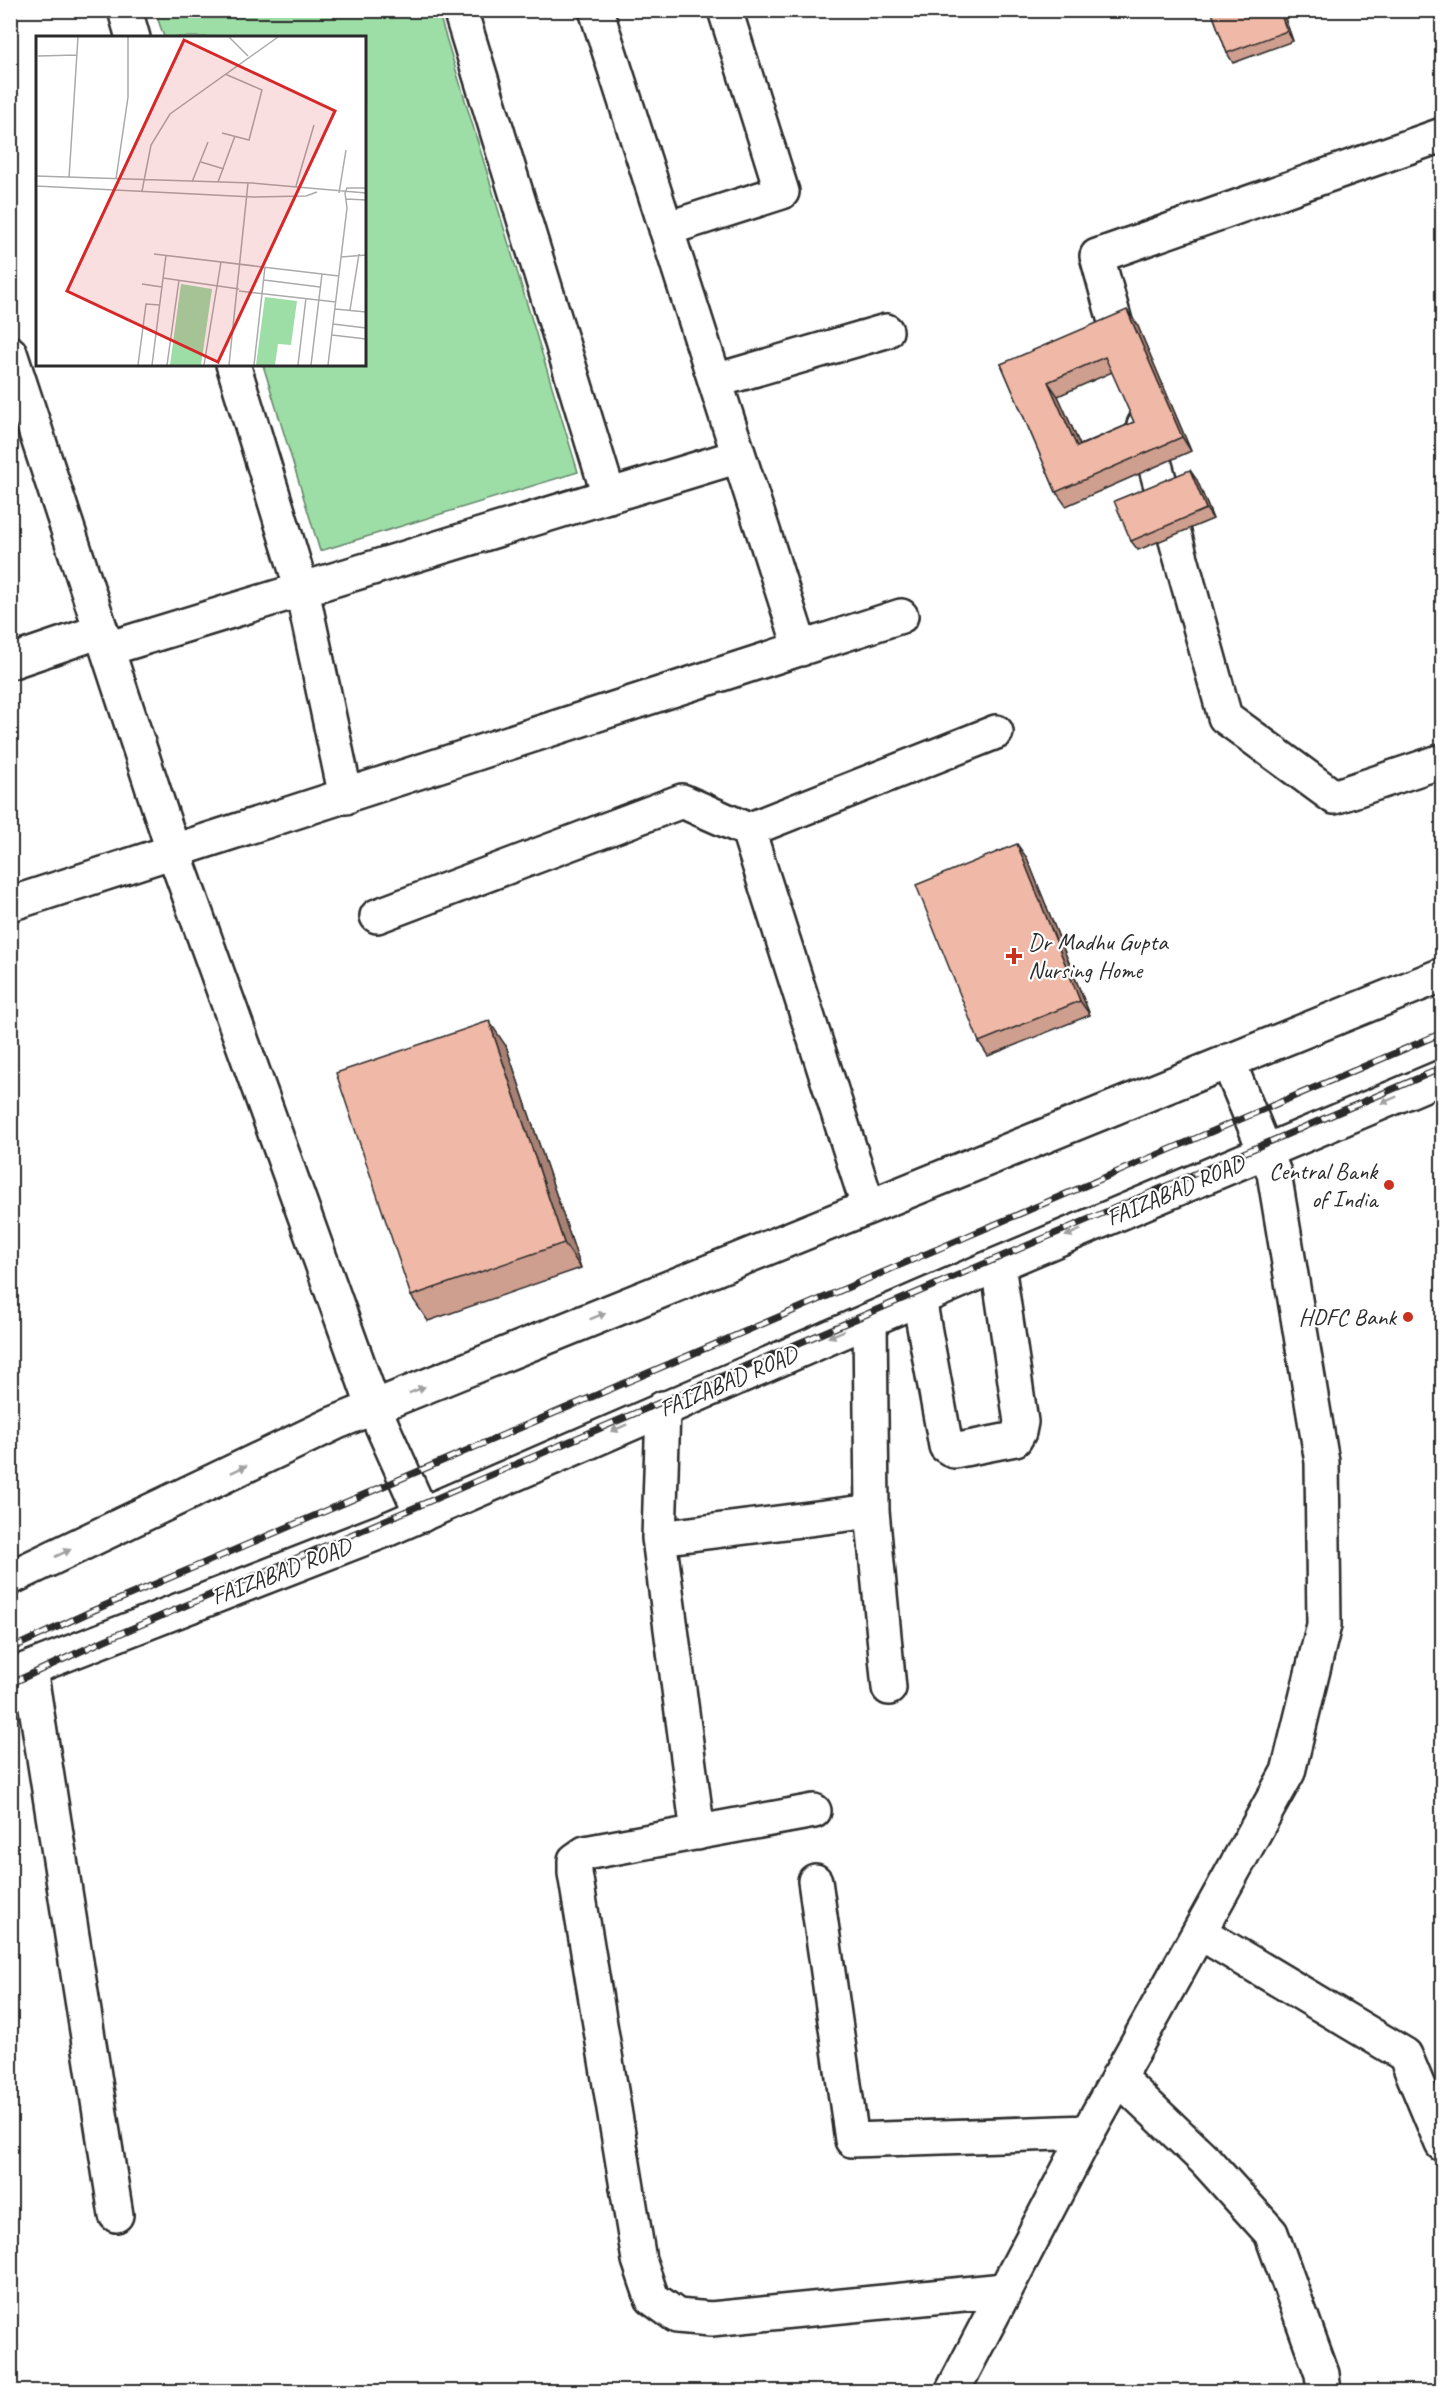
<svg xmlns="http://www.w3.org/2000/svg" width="1453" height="2402" viewBox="0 0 1453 2402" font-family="Caveat,sans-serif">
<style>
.green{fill:#9ddea7;stroke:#648469;stroke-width:1.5}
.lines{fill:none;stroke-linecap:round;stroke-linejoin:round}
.minor-casing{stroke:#2b2b2b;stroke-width:38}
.major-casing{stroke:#2b2b2b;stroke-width:38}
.minor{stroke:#fff;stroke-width:33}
.major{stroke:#fff;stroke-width:33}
.rail-casing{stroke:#2b2b2b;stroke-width:7}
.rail{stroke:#fff;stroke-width:4.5;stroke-dasharray:14;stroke-linecap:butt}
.wall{fill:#ce9e8f;stroke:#2b2b2b;stroke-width:1.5;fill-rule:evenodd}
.shaded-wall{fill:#a88174;stroke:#2b2b2b;stroke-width:1.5}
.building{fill:#f0b8a6;stroke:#2b2b2b;stroke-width:1.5;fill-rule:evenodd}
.oneway{fill:#a0a0a0}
.poi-dot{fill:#c8321e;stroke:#fff;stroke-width:2}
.labels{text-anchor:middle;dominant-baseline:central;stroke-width:4.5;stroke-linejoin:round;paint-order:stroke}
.poi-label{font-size:24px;fill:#2b2b2b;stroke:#fff;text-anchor:end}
.street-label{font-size:24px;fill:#2b2b2b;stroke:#fff}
.inset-road{fill:none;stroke:#aaa;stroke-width:1.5}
.view{fill:#d62828;fill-opacity:0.15;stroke:#d62828;stroke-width:3}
.inset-edge{fill:none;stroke:#2b2b2b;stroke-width:3}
</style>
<rect width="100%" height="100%" fill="#fff"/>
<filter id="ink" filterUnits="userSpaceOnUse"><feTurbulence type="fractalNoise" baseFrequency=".0167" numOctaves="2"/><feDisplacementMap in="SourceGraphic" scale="12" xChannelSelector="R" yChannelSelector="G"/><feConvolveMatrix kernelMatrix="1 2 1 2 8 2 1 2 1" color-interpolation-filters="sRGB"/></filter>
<g filter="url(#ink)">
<path class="green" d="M155 11H438L578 472 320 551 263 365 364 364V38L164 37Z"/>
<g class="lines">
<g class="minor-casing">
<path id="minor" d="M125 10 133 38
M460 10 609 496
M596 10 801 649
M666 229 782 192 725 10
M10 353 173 850 374 1408 422 1515
M1125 358 1097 256 1442 135
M233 364 302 590 346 797
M715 381 886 331
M1144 425 1225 717 1334 797 1442 761
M107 649 739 456
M10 662 101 631
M748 830 868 1206
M10 904 901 616
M377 916 682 801 748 830 996 732
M919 1299 946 1446 954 1451 1015 1439 1019 1432 1021 1422 998 1265
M870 1320 872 1511 889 1688
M663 1408 659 1538 698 1833
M659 1538 872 1511
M30 1669 116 2215
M814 1811 585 1853 575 1860V1873L639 2260 652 2298 677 2316 711 2319 1004 2290
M815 1881 852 2140 1088 2132
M1199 1932 1405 2055 1442 2144
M1118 2077 1205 2160 1271 2233 1322 2374 1324 2392
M952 2392 1088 2132 1288 1772 1324 1625 1322 1462 1274 1173 1228 1061"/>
</g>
<g class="major-casing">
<path id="major" d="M10 1578 335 1423 1442 975
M10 1676 388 1529 985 1270 1442 1077"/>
</g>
<use href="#minor" class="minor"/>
<use href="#major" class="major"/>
<g class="rail-casing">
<path id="rail" d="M10 1649 92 1611 1442 1033
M10 1684 105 1640 1442 1068"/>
</g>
<use href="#rail" class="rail"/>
</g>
<path class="wall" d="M1211 10H1282L1293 41 1233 63 1227 53Z
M1137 324 1191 451 1066 506 1056 492 1001 364ZM1112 372 1134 422 1080 445 1058 396Z
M1197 480 1213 519 1138 550 1131 541Z
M1027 858 1090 1015 988 1056 979 1042Z
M506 1046 581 1268 428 1321 411 1296Z"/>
<path class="shaded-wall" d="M1279 10H1282L1293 41 1287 31Z
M1127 310 1137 324 1191 451 1182 437Z
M1048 382 1058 396 1087 461 1077 447Z
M1190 470 1197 480 1213 519 1206 509Z
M1017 844 1027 858 1090 1015 1080 1001Z
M489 1021 506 1046 581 1268 564 1243Z"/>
<path class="building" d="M1211 10H1279L1287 31 1227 53Z
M1127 310 1182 437 1056 492 1001 364ZM1105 357 1134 422 1077 447 1048 382Z
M1190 470 1206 509 1131 541 1114 501Z
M1017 844 1080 1001 979 1042 916 885Z
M489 1021 564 1243 411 1296 336 1073Z"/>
<defs><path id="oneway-solid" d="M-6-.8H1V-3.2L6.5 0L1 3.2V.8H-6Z" transform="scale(1.5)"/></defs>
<g class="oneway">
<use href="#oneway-solid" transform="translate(1389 1100) rotate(157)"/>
<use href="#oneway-solid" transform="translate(1073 1233) rotate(157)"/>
<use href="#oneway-solid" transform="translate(598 1316) rotate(-22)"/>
<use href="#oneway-solid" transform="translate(836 1334) rotate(157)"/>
<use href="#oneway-solid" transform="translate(417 1390) rotate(-22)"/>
<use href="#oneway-solid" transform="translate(619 1428) rotate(156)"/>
<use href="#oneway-solid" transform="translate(239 1469) rotate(-25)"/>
<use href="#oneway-solid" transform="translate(63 1553) rotate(-25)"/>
</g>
</g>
<g class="poi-dot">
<path d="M1011 947h6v6h6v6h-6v6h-6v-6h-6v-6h6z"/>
<circle cx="1389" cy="1185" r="6"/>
<circle cx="1408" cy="1317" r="6"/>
</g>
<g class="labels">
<g class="poi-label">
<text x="1028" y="942" text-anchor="start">Dr Madhu Gupta<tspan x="1028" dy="28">Nursing Home</tspan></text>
<text x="1377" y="1171">Central Bank<tspan x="1377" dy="28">of India</tspan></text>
<text x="1396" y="1317">HDFC Bank</text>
</g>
<g class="street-label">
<text transform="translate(1175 1190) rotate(-23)">FAIZABAD ROAD</text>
<text transform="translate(728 1381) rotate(-23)">FAIZABAD ROAD</text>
<text transform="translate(281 1571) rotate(-21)">FAIZABAD ROAD</text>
</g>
</g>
<g transform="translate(36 36)">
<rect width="330" height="330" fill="#fff"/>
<path d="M145 248 176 253 165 329H134ZM229 261 261 265 255 309 242 308 239 329H220Z" fill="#9ddea7"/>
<path class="inset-road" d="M193 1 212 20M2 20 41 19M186 97 213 104 226 54 189 38M165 126 188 133M0 140 216 147 330 157M33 142 42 1M80 143 92 61V1M156 146 172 106M182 146 199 100M0 150 217 161 270 160 281 156M260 150 278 89M106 155 115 109 134 78 242 1M303 157 310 114M310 163 330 164M118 218 303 240M305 221 330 219M127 242 203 253M228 244 284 251M106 248 126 251M203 255 300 266M299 273 330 276M314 274 323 218M297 288 330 292M296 299 330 303M102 329 110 268 124 269M116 329 130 219M131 329 143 244M168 329 185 226M193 329 212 147M218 329 229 231M262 329 270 262M275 329 286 238M292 329 311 172 309 157 311 152H330"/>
<path class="view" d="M148 4 299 75 182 326 31 255Z"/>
<rect width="330" height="330" class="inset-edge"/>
</g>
<rect width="1453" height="2402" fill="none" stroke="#fff" stroke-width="36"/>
<rect x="18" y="18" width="1417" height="2366" fill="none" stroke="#2b2b2b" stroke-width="2" filter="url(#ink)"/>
</svg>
